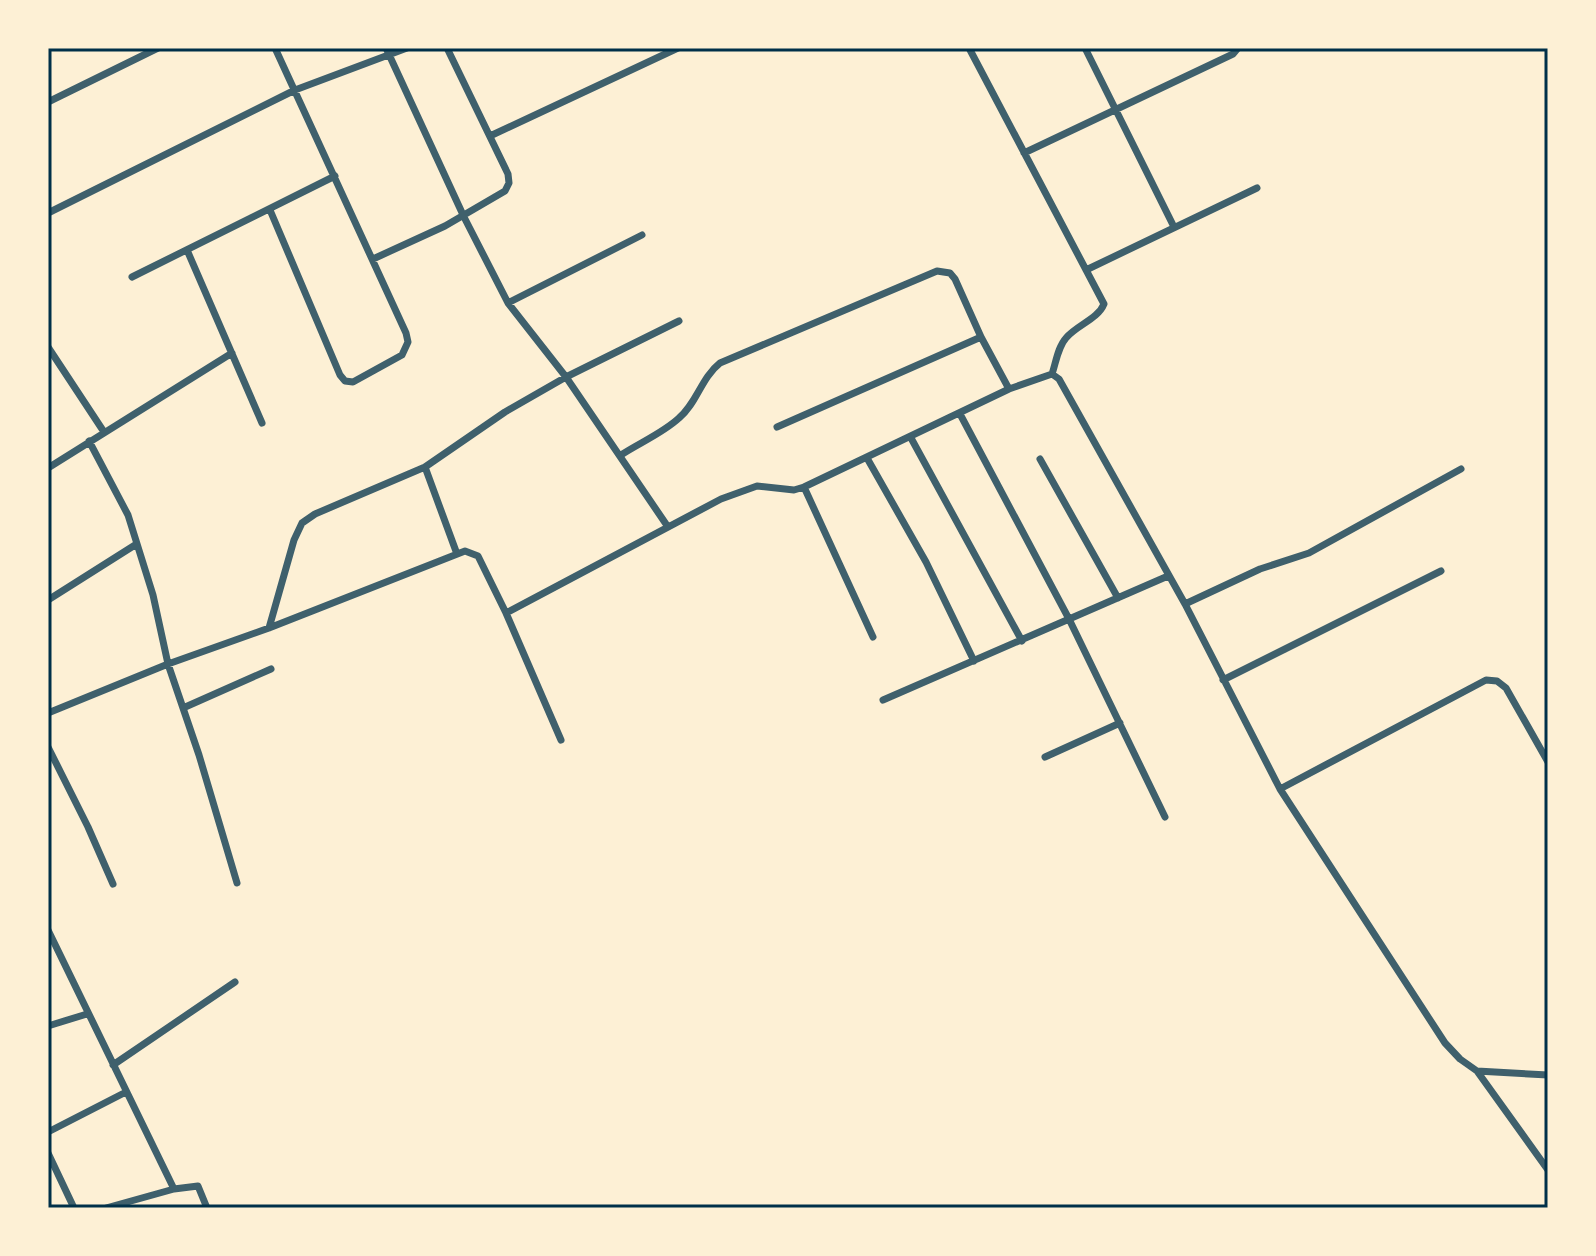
<svg xmlns="http://www.w3.org/2000/svg" width="1596" height="1256" viewBox="0 0 1596 1256" font-family="'Fira Sans Condensed',sans-serif">
<style>
.lines{fill:none;stroke-linecap:round;stroke-linejoin:round}
.minor{stroke:#3f606c;stroke-width:7}
.neatline{fill:none;stroke:#003049;stroke-width:3}
</style>
<rect width="100%" height="100%" fill="#fdf0d5"/>
<g class="lines">
<path class="minor" d="M386 48 464 217 508 303 566 377 668 527
M969 48 1104 304C1098 319 1077 325 1066 338 1058 347 1056 362 1052 374
M1085 48 1174 227
M48 102 158 48
M490 136 678 48
M1024 153 1233 54 1238 48
M270 210 340 375 345 381 353 382 402 355 408 342 406 333 275 48
M48 213 295 90 407 48
M187 250 262 423
M373 259 445 226 505 191 509 183 508 174 447 48
M1086 270 1257 188
M132 277 335 176
M508 303 642 235
M48 347 104 432
M960 414 1069 619 1165 817
M777 427 981 337
M911 438 1022 641
M89 441 128 515 153 595 168 664 199 755 237 883
M621 455C639 443 663 433 679 418 697 403 701 378 720 363L937 271 950 273 955 279 981 337 1009 389
M867 458 926 562 974 661
M1040 459 1118 598
M425 467 457 554
M48 468 232 353
M804 487 873 637
M48 600 135 545
M1185 604 1260 569 1309 553 1461 469
M506 613 561 740
M269 628 294 540 302 523 315 514 425 467 505 412 566 377 679 321
M1223 680 1441 571
M883 700 1168 576
M183 708 271 669
M48 713 168 664 269 628 465 551 478 556 506 613 721 499 757 486 794 490 804 487 1009 389 1052 374 1059 379 1185 604 1280 789 1445 1043 1460 1059 1477 1071 1548 1075
M48 747 88 827 113 884
M1045 757 1120 723
M1280 789 1486 680 1497 681 1506 688 1548 762
M48 930 174 1189 198 1186 207 1208
M48 1026 87 1014
M113 1065 235 982
M1477 1071 1548 1170
M48 1132 126 1092
M48 1153 74 1208
M106 1208 174 1189"/>
</g>
<rect width="1596" height="1256" fill="none" stroke="#fdf0d5" stroke-width="100"/>
<rect x="50" y="50" width="1496" height="1156" class="neatline"/>
</svg>
